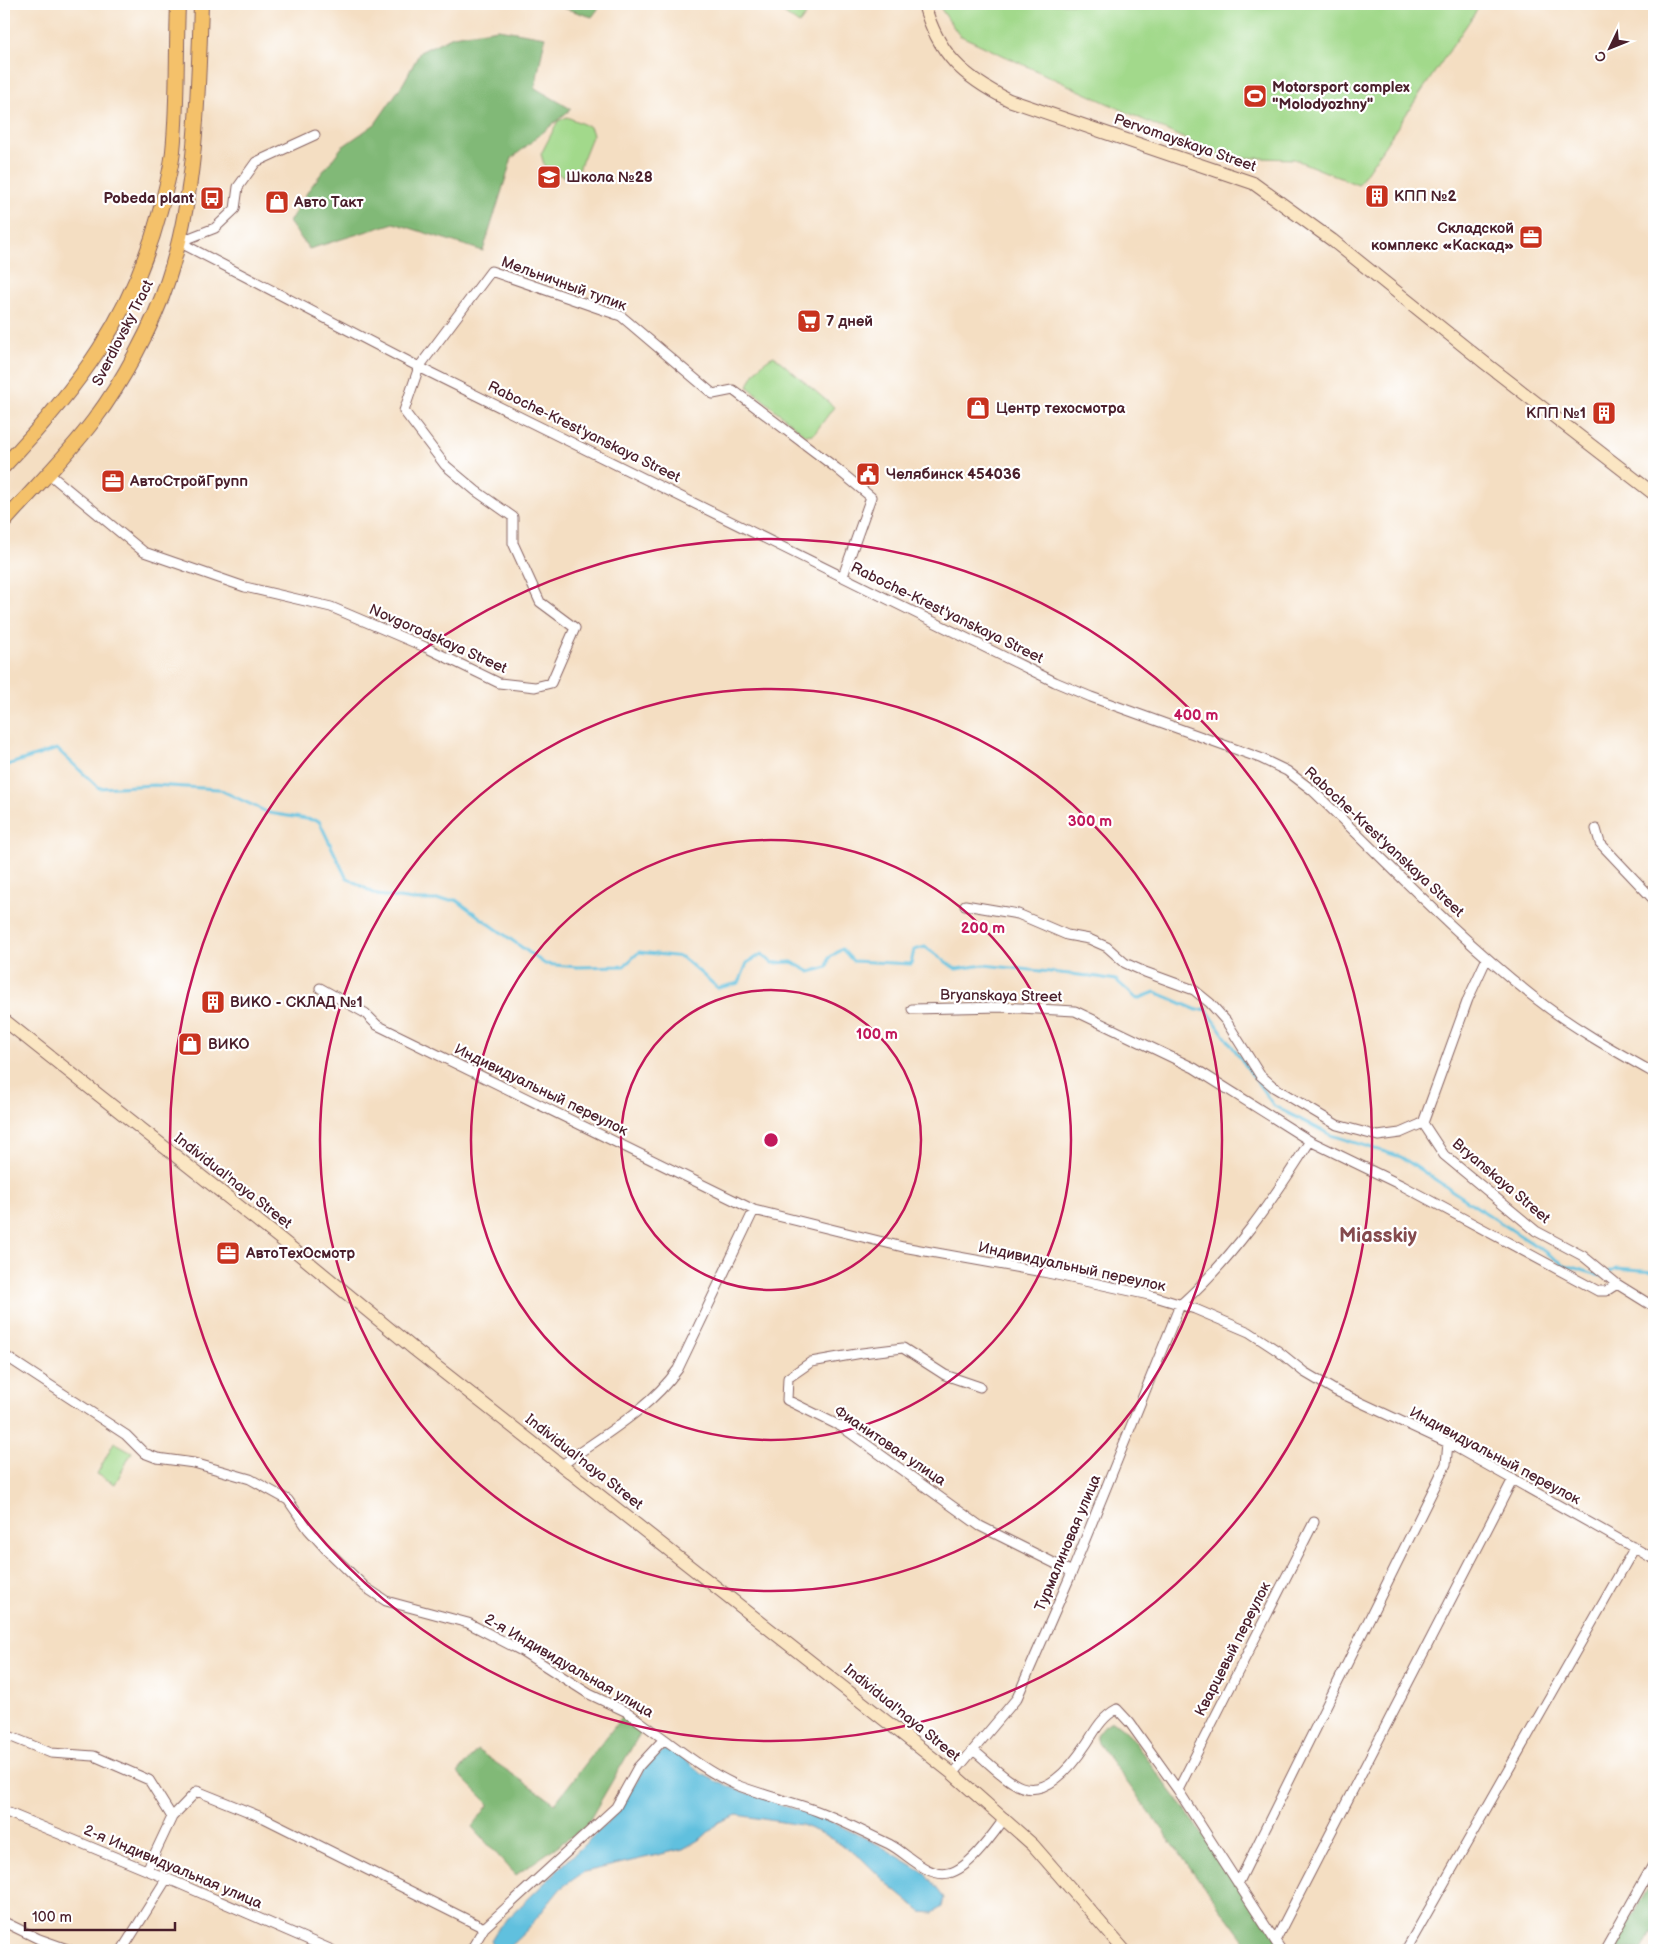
<svg xmlns="http://www.w3.org/2000/svg" width="1658" height="1954" viewBox="0 0 1658 1954" font-family="'Balsamiq Sans',sans-serif">
<style>
.green{fill:#a2d98b;stroke:#767c5b}
.forest{fill:#81b977;stroke:#666c51}
.water{fill:#60c0de;stroke:#557084}
.lines{fill:none;stroke-linecap:round;stroke-linejoin:round}
.stream{stroke:#60c0de;stroke-width:3}
.street-casing{stroke:#866260;stroke-width:11}
.secondary-casing{stroke:#866260;stroke-width:14}
.primary-casing{stroke:#866260;stroke-width:16}
.street{stroke:#fff;stroke-width:9}
.secondary{stroke:#fbe6c3;stroke-width:12}
.primary{stroke:#f4c16a;stroke-width:14}
.ring{fill:none;stroke:#c2185b;stroke-width:2.5}
.labels{text-anchor:middle;dominant-baseline:central;stroke-width:4.5;stroke-linejoin:round;paint-order:stroke}
.poi-label{font-size:15px;font-weight:bold;fill:#4a1f2b;stroke:#fff;text-anchor:start}
.street-label{font-size:15px;fill:#4a1f2b;stroke:#fff}
.district-label{font-size:20px;font-weight:bold;fill:#854b4e;stroke:#fff}
.centre{fill:#c2185b;stroke:#fff;stroke-width:2.5}
.ring-label{font-size:15px;text-anchor:middle;font-weight:bold;fill:#c2185b;stroke:#fff;stroke-width:4.5;stroke-linejoin:round;paint-order:stroke}
</style>
<rect width="100%" height="100%" fill="#fff"/>
<filter id="ink" filterUnits="userSpaceOnUse"><feTurbulence type="fractalNoise" baseFrequency=".02" numOctaves="2"/><feDisplacementMap in="SourceGraphic" scale="10" xChannelSelector="R" yChannelSelector="G"/><feConvolveMatrix kernelMatrix="1 2 1 2 8 2 1 2 1" color-interpolation-filters="sRGB"/></filter>
<filter id="wash" filterUnits="userSpaceOnUse"><feTurbulence type="fractalNoise" baseFrequency=".0096" numOctaves="4" result="noise"/><feDisplacementMap in="SourceGraphic" scale="20" xChannelSelector="R" yChannelSelector="G"/><feGaussianBlur stdDeviation="1.12" result="paint"/><feColorMatrix in="noise" values="0 0 0 0 0 0 0 0 0 0 0 0 0 0 0 0 0 1.4 0 .05"/><feComposite in="paint" operator="in"/></filter>
<g filter="url(#wash)">
<rect width="100%" height="100%" fill="#f4dec2"/>
<path class="green" d="M771 4H790L808 12 799 24Z
M942 4H1481L1358 185 1294 159 1224 157 959 35 941 9Z
M567 117 590 127 593 134 577 174 567 178 545 168 541 154 558 121Z
M774 356 834 407 814 434 805 435 748 387C751 375 763 360 774 356Z
M114 1442 132 1452 115 1484 97 1474Z"/>
<path class="forest" d="M551 4H602L592 17Z
M498 29 545 37 535 88 571 109 512 158 483 251 394 223 309 249 289 222 310 188 342 147 375 124 404 82 420 52 453 36Z
M622 1717 642 1730 586 1826 516 1875 472 1827 489 1804 458 1773 477 1750 555 1803Z
M1113 1721 1126 1731 1290 1950H1251L1098 1743 1096 1735 1103 1726Z
M1654 1877V1927L1642 1950H1612Z"/>
<path class="water" d="M666 1748 683 1757 702 1774 727 1786 832 1822 879 1845 925 1873 944 1898 942 1907 933 1913 921 1912 893 1889 860 1857 826 1835 801 1825 737 1815 719 1822 702 1838 683 1849 584 1872 561 1888 527 1930 509 1947 502 1950H494L491 1940 499 1927 618 1812 644 1769Z"/>
<g class="lines">
<path class="stream" d="M4 766 57 749 99 788 154 785 218 789 269 813 319 821 346 877 377 895 413 900H456L545 964 577 967 624 966 639 952 682 957 718 988 739 983 747 963 762 954 772 963 792 962 810 972 827 967 829 958 842 949 853 961 911 964 914 950 925 947 956 969 984 965 1098 977 1116 980 1137 999 1155 992 1197 1010 1206 1009 1274 1106 1331 1135 1401 1157 1565 1265 1602 1276
M1607 1273 1616 1268 1654 1271"/>
</g>
</g>
<g filter="url(#ink)">
<g class="lines">
<g class="street-casing">
<path id="street" d="M179 242 419 367 1055 682 1091 697 1260 758 1287 771 1312 790C1385 860 1455 935 1535 998 1572 1027 1613 1050 1654 1073
M179 242 215 228 235 209 238 187 256 162 315 135
M48 473 144 552 245 587 331 607 425 647 499 683 535 687 551 683 575 628 540 602 513 543V517L476 491 445 465 404 411 419 367 491 271 621 316 713 394 733 390 836 468 871 497 843 576
M1596 829 1600 843 1654 900
M965 905 1018 914 1067 935 1089 939 1107 947 1125 963 1145 972 1194 990 1210 1003 1226 1021 1260 1075 1275 1088 1337 1125 1378 1136 1400 1133 1423 1123 1444 1155 1536 1231 1583 1256 1617 1284 1654 1307
M320 988 365 1013 377 1025 754 1210 903 1247 1043 1272 1149 1295 1195 1309 1249 1332 1278 1351 1304 1372 1336 1391 1448 1443 1654 1559
M912 1009 1001 1007 1075 1011 1194 1068 1310 1141 1403 1186 1598 1291H1606L1617 1284
M1423 1123 1468 999 1487 958
M4 1355 126 1435 144 1453 157 1458 194 1463 250 1479 288 1500 308 1529 326 1549 365 1587 386 1601 468 1623 522 1651 589 1694 627 1712 664 1739
M980 1387 945 1375 903 1348 862 1353 811 1362 788 1378 787 1400 842 1427 980 1526 1072 1572
M562 1465C603 1435 649 1410 678 1369L754 1210
M4 1734 51 1753 94 1756 149 1780 172 1817 147 1870
M973 1750C986 1760 998 1773 1012 1782 1043 1804 1072 1766 1087 1743 1096 1729 1102 1717 1117 1709L1130 1723 1178 1790 1281 1950
M953 1774 1017 1698 1072 1572 1180 1305C1233 1258 1272 1201 1310 1141
M1178 1790 1314 1522
M4 1811 180 1884 332 1950
M172 1817 197 1791 264 1818 484 1928
M1238 1884 1446 1464 1448 1443
M4 1922 39 1939 70 1950
M1275 1941 1513 1479
M122 1950 167 1878
M471 1950 484 1928 616 1807 638 1767 664 1739C686 1755 708 1772 734 1784 761 1795 790 1801 817 1811 842 1820 865 1833 889 1844 907 1853 927 1878 949 1873 969 1869 993 1834 1005 1818
M1406 1950 1635 1547
M1605 1950 1654 1863"/>
</g>
<g class="secondary-casing">
<path id="secondary" d="M924 4C938 54 963 77 1009 100L1253 183 1332 240 1485 363 1654 494
M4 1020 283 1241 414 1349 953 1774 1033 1845 1124 1950"/>
</g>
<g class="primary-casing">
<path id="primary" d="M4 466C78 388 132 317 160 211 165 192 171 171 173 151 178 103 176 53 178 4
M4 522C34 488 67 456 94 420 122 383 154 324 168 280 197 192 198 95 201 4"/>
</g>
<use href="#street" class="street"/>
<use href="#secondary" class="secondary"/>
<use href="#primary" class="primary"/>
</g>
</g>
<g class="ring">
<circle cx="771" cy="1140" r="150"/>
<circle cx="771" cy="1140" r="300"/>
<circle cx="771" cy="1140" r="451"/>
<circle cx="771" cy="1140" r="601"/>
</g>
<defs>
<g id="stadium-square" transform="scale(1.25)"><rect x="-9" y="-9" width="18" height="18" rx="4" fill="#c8321e" stroke="#fff"/><path d="M0-5a6.5 5 0 1 0 0 10a6.5 5 0 1 0 0-10ZM-3.5-1.8h7v3.6h-7Z" fill="#fff"/></g>
<g id="school-square" transform="scale(1.25)"><rect x="-9" y="-9" width="18" height="18" rx="4" fill="#c8321e" stroke="#fff"/><path d="M0-5L7-2L0 1L-7-2ZM-4 1L0 2.5L4 1V4Q0 6-4 4Z" fill="#fff"/></g>
<g id="building-square" transform="scale(1.25)"><rect x="-9" y="-9" width="18" height="18" rx="4" fill="#c8321e" stroke="#fff"/><path d="M-4-6H4V6H1V3H-1V6H-4ZM-2.5-4.3h1.7v1.8h-1.7ZM.8-4.3h1.7v1.8H.8ZM-2.5-1h1.7V.8h-1.7ZM.8-1h1.7V.8H.8Z" fill="#fff"/></g>
<g id="bus-square" transform="scale(1.25)"><rect x="-9" y="-9" width="18" height="18" rx="4" fill="#c8321e" stroke="#fff"/><path d="M-5-6H5V4H4V6H2V4H-2V6H-4V4H-5ZM-3.5-4V0h7V-4ZM-3.5 1.2v1.5H-2V1.2ZM2 1.2v1.5H3.5V1.2Z" fill="#fff"/></g>
<g id="shop-square" transform="scale(1.25)"><rect x="-9" y="-9" width="18" height="18" rx="4" fill="#c8321e" stroke="#fff"/><path d="M-5-2.5h2.3a2.7 3.5 0 0 1 5.4 0H5L5.5 6h-11ZM-1.5-2.5h3a1.5 2.3 0 0 0-3 0Z" fill="#fff"/></g>
<g id="office-square" transform="scale(1.25)"><rect x="-9" y="-9" width="18" height="18" rx="4" fill="#c8321e" stroke="#fff"/><path d="M-6-3h4V-5.5h4V-3h4V5H-6ZM-1-4.5V-3h2v-1.5ZM-6 0V1H6V0Z" fill="#fff"/></g>
<g id="supermarket-square" transform="scale(1.25)"><rect x="-9" y="-9" width="18" height="18" rx="4" fill="#c8321e" stroke="#fff"/><path d="M-6-5.5h2.5l.6 2H6L4.5 2H-2.5L-4.4-4H-6ZM-1.5 3.2a1.3 1.3 0 1 0 .1 0ZM3 3.2a1.3 1.3 0 1 0 .1 0Z" fill="#fff"/></g>
<g id="civic-square" transform="scale(1.25)"><rect x="-9" y="-9" width="18" height="18" rx="4" fill="#c8321e" stroke="#fff"/><path d="M-.6-6.5H3V-4.5H.6V-3L4-1V1h2V6H-6V1h2V-1L-.6-3ZM-1.2 2.5V6h2.4V2.5Z" fill="#fff"/></g>
</defs>
<g fill-rule="evenodd">
<use href="#stadium-square" x="1255" y="96"/>
<use href="#school-square" x="549" y="177"/>
<use href="#building-square" x="1377" y="196"/>
<use href="#bus-square" x="212" y="198"/>
<use href="#shop-square" x="277" y="202"/>
<use href="#office-square" x="1531" y="237"/>
<use href="#supermarket-square" x="809" y="321"/>
<use href="#shop-square" x="978" y="408"/>
<use href="#building-square" x="1604" y="413"/>
<use href="#civic-square" x="868" y="474"/>
<use href="#office-square" x="113" y="481"/>
<use href="#building-square" x="213" y="1002"/>
<use href="#shop-square" x="190" y="1044"/>
<use href="#office-square" x="228" y="1253"/>
</g>
<g class="labels">
<g class="poi-label">
<text x="1272" y="87">Motorsport complex<tspan x="1272" dy="17">"Molodyozhny"</tspan></text>
<text x="566" y="177">Школа №28</text>
<text x="1394" y="196">КПП №2</text>
<text x="194" y="198" text-anchor="end">Pobeda plant</text>
<text x="294" y="202">Авто Такт</text>
<text x="1514" y="228" text-anchor="end">Складской<tspan x="1514" dy="17">комплекс «Каскад»</tspan></text>
<text x="826" y="321">7 дней</text>
<text x="996" y="408">Центр техосмотра</text>
<text x="1586" y="413" text-anchor="end">КПП №1</text>
<text x="886" y="474">Челябинск 454036</text>
<text x="130" y="481">АвтоСтройГрупп</text>
<text x="230" y="1002">ВИКО - СКЛАД №1</text>
<text x="208" y="1044">ВИКО</text>
<text x="246" y="1253">АвтоТехОсмотр</text>
</g>
<g class="street-label">
<text transform="translate(1185 143) rotate(19)">Pervomayskaya Street</text>
<text transform="translate(564 284) rotate(20)">Мельничный тупик</text>
<text transform="translate(123 333) rotate(-63)">Sverdlovsky Tract</text>
<text transform="translate(584 432) rotate(26)">Raboche-Krest'yanskaya Street</text>
<text transform="translate(947 613) rotate(26)">Raboche-Krest'yanskaya Street</text>
<text transform="translate(438 639) rotate(24)">Novgorodskaya Street</text>
<text transform="translate(1384 842) rotate(43)">Raboche-Krest'yanskaya Street</text>
<text transform="translate(1001 996) rotate(1)">Bryanskaya Street</text>
<text transform="translate(541 1090) rotate(26)">Индивидуальный переулок</text>
<text transform="translate(233 1181) rotate(38)">Individual'naya Street</text>
<text transform="translate(1501 1181) rotate(40)">Bryanskaya Street</text>
<text transform="translate(1072 1267) rotate(12)">Индивидуальный переулок</text>
<text transform="translate(890 1446) rotate(34)">Фианитовая улица</text>
<text transform="translate(1495 1456) rotate(28)">Индивидуальный переулок</text>
<text transform="translate(584 1462) rotate(38)">Individual'naya Street</text>
<text transform="translate(1068 1543) rotate(-67)">Турмалиновая улица</text>
<text transform="translate(1233 1649) rotate(-63)">Кварцевый переулок</text>
<text transform="translate(569 1666) rotate(30)">2-я Индивидуальная улица</text>
<text transform="translate(902 1713) rotate(39)">Individual'naya Street</text>
<text transform="translate(173 1867) rotate(23)">2-я Индивидуальная улица</text>
</g>
<g class="district-label">
<text x="1378" y="1236">Miasskiy</text>
</g>
</g>
<circle cx="771" cy="1140" r="8" class="centre"/>
<g class="ring-label">
<text x="1196" y="720">400 m</text>
<text x="1090" y="826">300 m</text>
<text x="983" y="933">200 m</text>
<text x="877" y="1039">100 m</text>
</g>
<rect width="1658" height="1954" fill="none" stroke="#fff" stroke-width="20"/>
<g transform="translate(1610 48) rotate(227)" stroke="#ffffff" stroke-width="4" paint-order="stroke">
<path d="M0-4L9 19L0 12L-9 19Z" fill="#4a1f2b"/>
<text y="-8" font-size="14" font-weight="bold" text-anchor="middle" fill="#4a1f2b">С</text>
</g>
<path d="M25 1922v8h150v-8" fill="none" stroke="#4a1f2b" stroke-width="2.5"/>
<text x="32" y="1922" font-size="15" fill="#4a1f2b" stroke="#ffffff" stroke-width="4" paint-order="stroke">100 m</text>
</svg>
